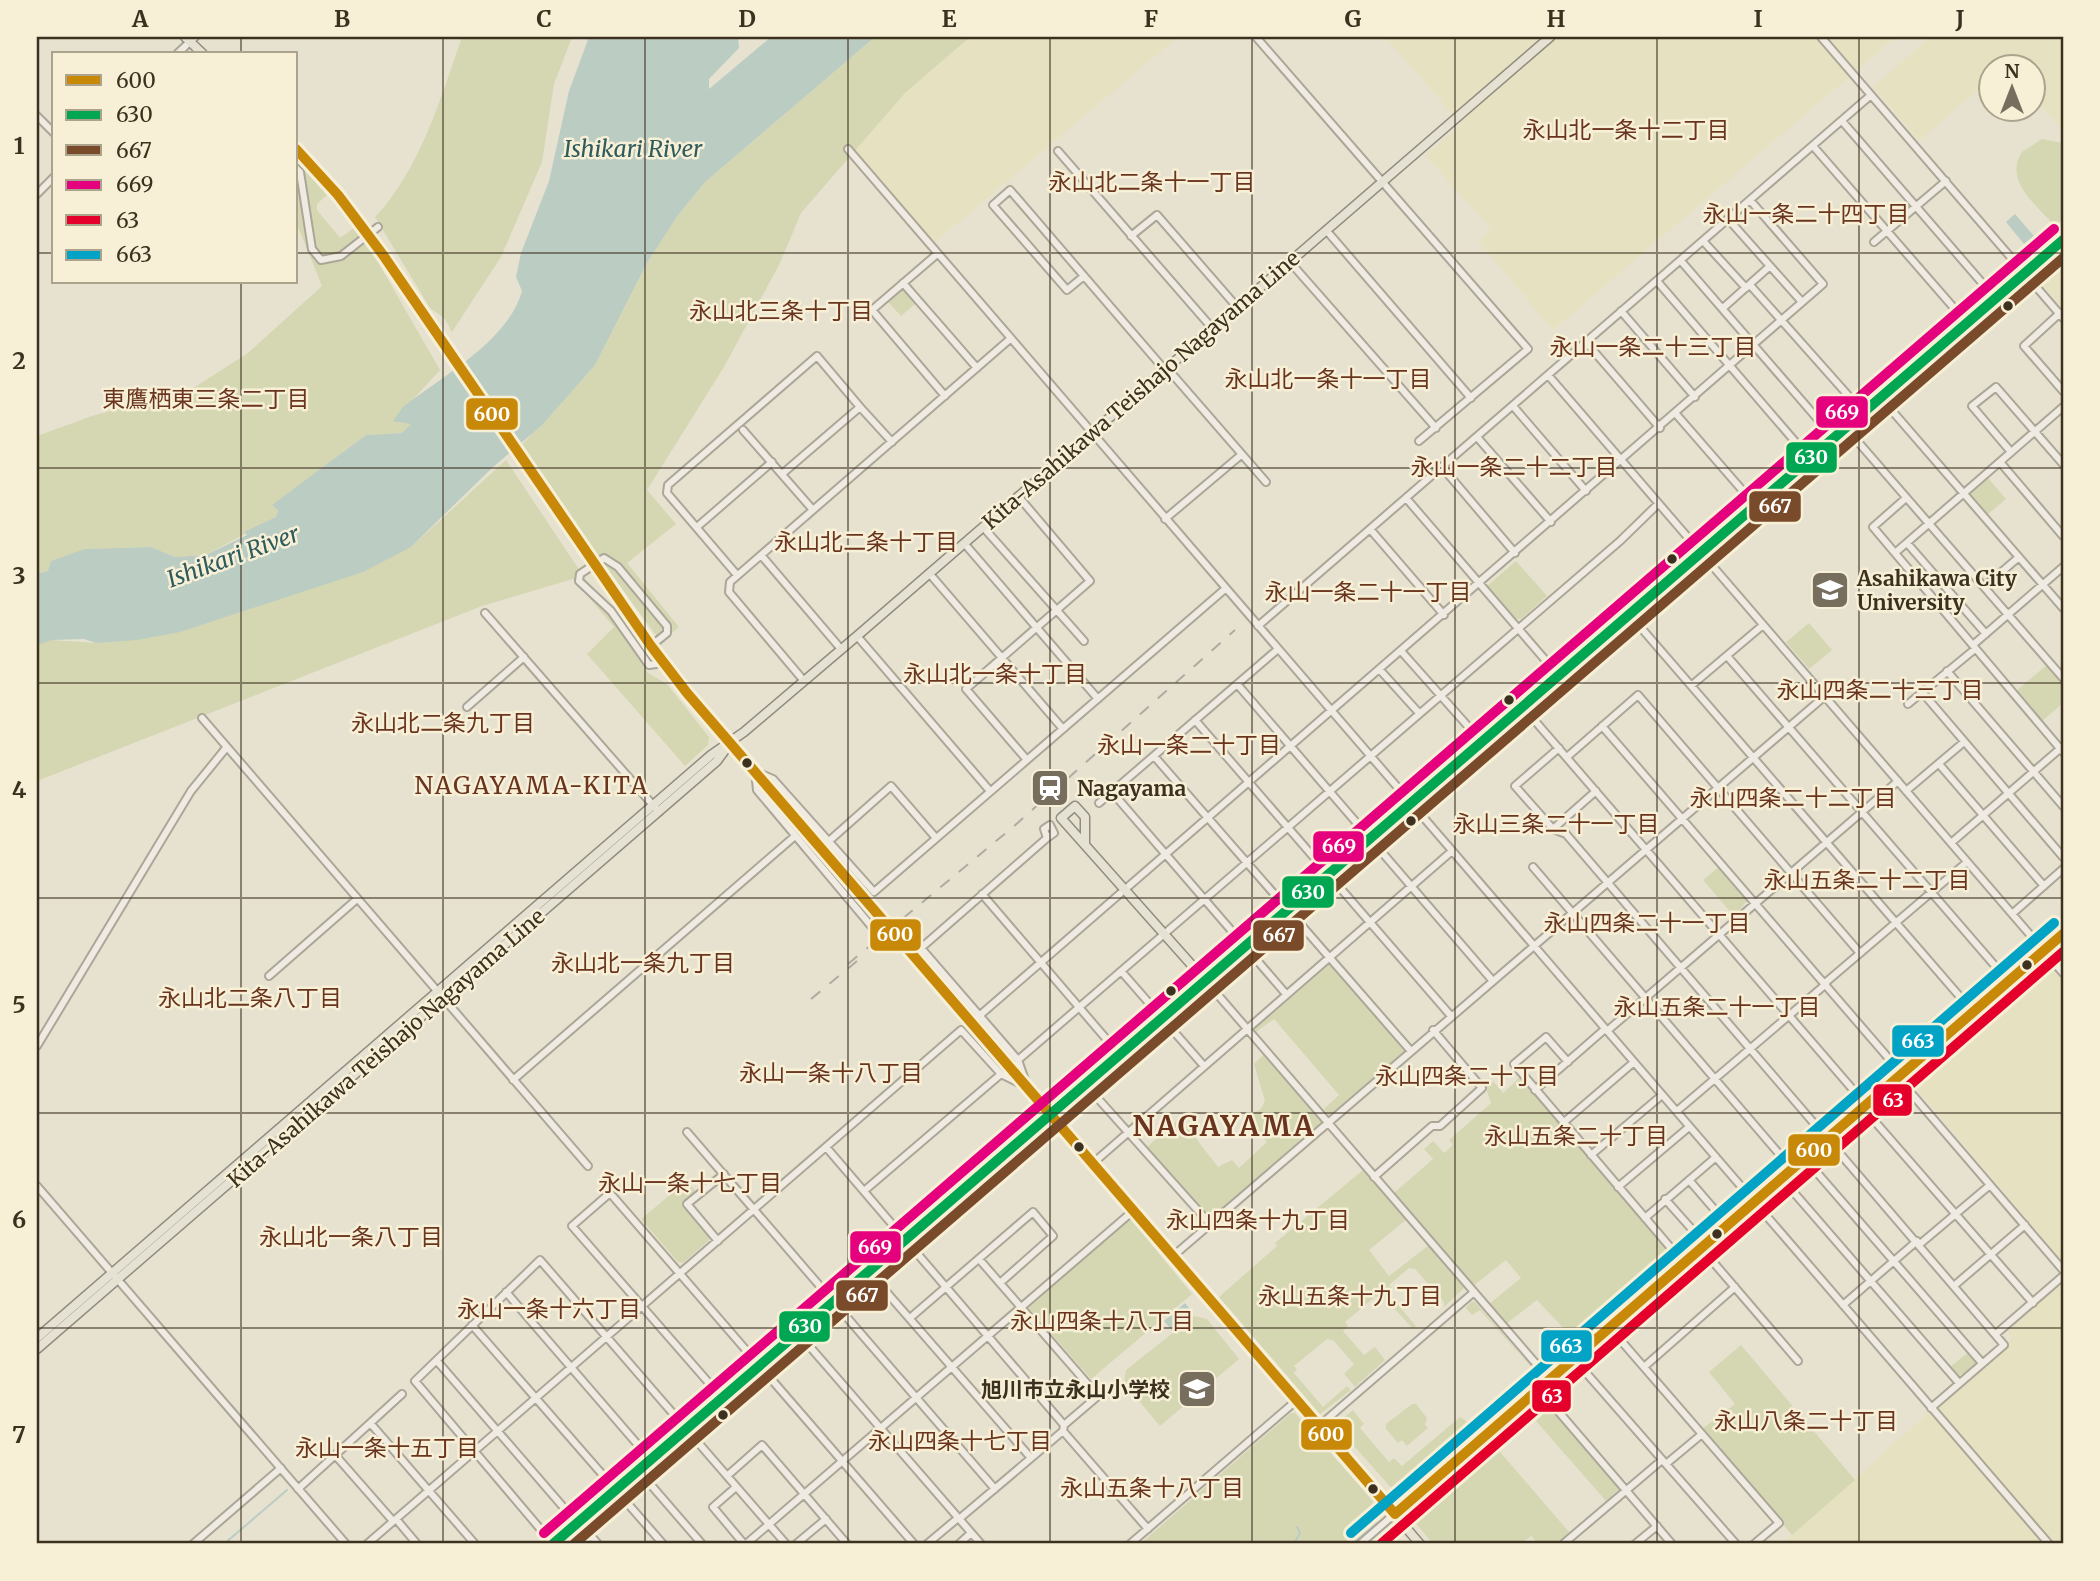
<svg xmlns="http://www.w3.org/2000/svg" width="2100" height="1581" viewBox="0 0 2100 1581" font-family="Merriweather,'Noto Sans JP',serif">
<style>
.farmland{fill:#e6e2c1}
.green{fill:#d4d7b2}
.water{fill:#bbccc3}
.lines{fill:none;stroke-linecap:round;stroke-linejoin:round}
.stream{stroke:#bbccc3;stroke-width:2}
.minor-casing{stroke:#aca698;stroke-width:10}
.major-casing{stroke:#928c7f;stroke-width:11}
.highway-casing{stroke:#928c7f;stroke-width:12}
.minor{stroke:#efebe2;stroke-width:6}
.major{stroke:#e6e2d3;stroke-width:8}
.highway{stroke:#dad3c1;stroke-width:9}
.rail{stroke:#aeaba2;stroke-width:2;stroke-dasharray:12 12;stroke-linecap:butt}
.major-bridge-casing{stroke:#928c7f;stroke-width:11;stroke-linecap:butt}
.major-bridge{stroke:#e6e2d3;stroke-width:8}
.bus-1-casing{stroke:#f7f0d7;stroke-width:16}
.bus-2-casing{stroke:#f7f0d7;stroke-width:16}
.bus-3-casing{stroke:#f7f0d7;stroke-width:16}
.bus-4-casing{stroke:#f7f0d7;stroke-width:16}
.bus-5-casing{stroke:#f7f0d7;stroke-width:16}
.bus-6-casing{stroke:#f7f0d7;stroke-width:16}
.bus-1{stroke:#c88808;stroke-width:10}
.bus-2{stroke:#00a651;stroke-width:10}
.bus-3{stroke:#7a4b2a;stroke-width:10}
.bus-4{stroke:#e5007d;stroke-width:10}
.bus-5{stroke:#e4002b;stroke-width:10}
.bus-6{stroke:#03a3c5;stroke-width:10}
.grid{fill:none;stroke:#3c301f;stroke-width:2;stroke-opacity:0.55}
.bus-dot{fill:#3c301f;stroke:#f7f0d7;stroke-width:2.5}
.labels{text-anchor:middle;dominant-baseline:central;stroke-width:5;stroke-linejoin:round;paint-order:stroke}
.street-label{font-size:21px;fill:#3c301f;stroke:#f7f0d7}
.poi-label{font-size:21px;font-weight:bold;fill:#3c301f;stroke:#f7f0d7;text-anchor:start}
.neighbourhood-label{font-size:23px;fill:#6a341e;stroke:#f7f0d7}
.water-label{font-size:23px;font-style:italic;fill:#2f5b5c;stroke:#f7f0d7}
.quarter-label{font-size:24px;letter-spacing:2px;fill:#6a341e;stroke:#f7f0d7}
.district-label{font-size:28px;font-weight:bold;letter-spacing:2px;fill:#6a341e;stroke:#f7f0d7}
.line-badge{stroke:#f7f0d7;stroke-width:2.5}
.badge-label{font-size:19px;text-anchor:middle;font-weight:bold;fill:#fff}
.neatline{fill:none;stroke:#3c301f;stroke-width:2.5}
.grid-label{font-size:23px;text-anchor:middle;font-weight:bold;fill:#3c301f}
</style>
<rect width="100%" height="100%" fill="#e7e2d0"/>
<path class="farmland" d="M970 37H1178L934 243 855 150 905 93Z
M1385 37H1896L1553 330 1479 242 1491 229 1425 155 1461 124Z
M1930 37H2063V131L2034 97V66H1992L1991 79 1919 141 1873 87Z
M2063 252V309L2035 276Z
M2063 948V1262L1910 1081Z
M2063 1279V1544H1782L2012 1338 2004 1328Z"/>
<path class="green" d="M462 37H572L554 84 542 162 501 257 452 332 444 318 430 308 375 217C420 170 441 97 462 37Z
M875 37H970L905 93 801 213 780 263 724 367 647 490 676 524 627 563 679 627 661 642 519 448 595 365 647 263 676 218 705 182Z
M2042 139 2063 143V219L2055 226C2037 205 2003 181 2022 152Z
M296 168 307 172 327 195 317 204V210L340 238 354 228 378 262 440 370 394 420 412 424 402 433 366 435 273 505 278 510 276 517 206 555 175 557 151 547 85 549 48 571 37 574V436L92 416 195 387 248 353 322 286 298 227Z
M903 289 915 304 901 316 888 302Z
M506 460 648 673 667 684 709 737 708 745 685 766 587 654 614 627 573 579 482 606 37 781V644L52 640 96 643 411 547Z
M1988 478 2006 499 1987 515 1969 494Z
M1516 561 1547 596 1521 619H1516L1487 586Z
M1809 623 1832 650 1809 669 1786 642Z
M2048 664 2063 682V703L2042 721 2016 691Z
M1719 867 1747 901 1734 916 1703 880Z
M1328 960 1406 1050 1329 1116 1324 1109 1339 1095 1274 1019 1256 1032 1251 1026Z
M1266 1052 1326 1121 1210 1219 1147 1147 1180 1118 1218 1167 1232 1160 1239 1168 1267 1142 1245 1117 1260 1110 1265 1101 1254 1064Z
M1521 1076 1680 1261 1555 1368 1550 1362 1544 1366 1539 1361 1571 1336 1537 1300 1506 1324 1489 1304 1521 1278 1506 1260 1473 1286 1394 1193 1433 1159 1424 1149 1433 1141 1444 1153 1453 1145 1449 1140 1491 1103 1486 1088 1493 1081 1503 1093Z
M1363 1170 1406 1220 1369 1250 1389 1276 1429 1245 1464 1288 1444 1307V1302L1415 1269 1409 1268 1389 1285 1392 1288 1387 1292 1416 1326 1413 1329 1383 1296 1379 1298 1376 1296 1345 1322 1348 1326 1343 1331 1364 1355 1375 1347 1385 1360 1355 1387 1344 1374 1354 1364 1334 1341 1327 1339 1294 1366 1297 1369 1294 1373 1323 1407 1347 1386 1351 1390 1320 1414 1219 1297 1277 1246 1275 1243Z
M687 1181 697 1193 682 1205 709 1236V1240L683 1263 678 1262 641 1219Z
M1130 1218 1192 1294 1091 1379 1026 1305Z
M1471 1302H1475L1537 1373 1533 1378 1539 1385 1402 1491 1395 1492 1338 1428V1422L1353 1410 1364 1424 1360 1428 1389 1462 1394 1458 1402 1466 1460 1417 1473 1425 1533 1374 1532 1368 1480 1310 1472 1315 1466 1308Z
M1194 1316 1207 1319 1239 1359 1160 1426 1124 1383 1126 1370Z
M1741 1345 1855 1480 1792 1535 1703 1428 1735 1404 1709 1372Z
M1967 1353 1975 1362 1974 1367 1957 1377 1949 1368Z
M1412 1404H1416L1427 1418 1425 1425 1428 1428 1407 1446 1402 1440 1398 1443 1386 1429V1424Z
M1551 1407 1618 1486V1490L1606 1501 1536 1421Z
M1291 1413H1295L1373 1501 1372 1519 1343 1544H1140Z
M1494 1445 1569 1532 1555 1544H1539L1531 1536 1521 1544H1433L1414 1521V1513Z"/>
<path class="water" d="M589 37H738L739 48 709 79V89L771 37H875L705 182 676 218 647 263 595 365 542 425 492 468 411 547 363 572 180 632 137 640 96 643 84 639 52 640 37 645V574L48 571 51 561 85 549 151 547 175 557 206 555 247 535 244 532 276 517 278 510 272 505 366 435 402 433 411 424 393 421 403 407C444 375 508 341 522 291L516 277 521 253 549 181 569 91Z
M2015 214 2034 236 2024 244 2006 222Z
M1185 1303 1192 1312 1172 1330 1164 1321Z"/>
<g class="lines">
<path class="stream" d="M2051 936 2063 926
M2008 974 2022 962
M1974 1004 2000 981
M1902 1066 1965 1011
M1866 1098 1894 1072
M1830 1129 1859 1105
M1793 1162 1820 1137
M1761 1188 1785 1168
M1716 1227 1739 1207
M1679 1259 1708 1233
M1553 1365 1673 1260
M1429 1471 1535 1381
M224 1544 287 1490
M1294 1544 1300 1533 1297 1527
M1352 1544 1377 1523"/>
<g class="minor-casing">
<path id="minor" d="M1256 37 1528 349 1419 441
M1821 37 2063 318
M177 54 195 37
M37 116 54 133
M1842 121 1996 299
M1813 146 1967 323
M848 149 2049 1544
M1058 151 1212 328
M296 168 300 172 312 249 321 260 341 256 378 227
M37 194 54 177
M1729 220 1802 302
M1326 230 1471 398
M1131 236 1157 215 1237 307
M1704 242 1746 288
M1874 242 1946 181
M936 255 872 310 945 396
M1681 261 1834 438
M1290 262 1436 428
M1084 276 1067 290 993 205 1010 190 1164 369
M1657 281 1810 459
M903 283 977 368
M1750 285 1854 402
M1723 308 1770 266
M1621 311 1695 397
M2060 313 2024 346 2063 391
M1585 341 1660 428
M1166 367 1266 482
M1548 375 2063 973
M1881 398 2063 608
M1513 406 1586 491
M1676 414 1756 506
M1846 428 2063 678
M743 430 813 510
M1477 437 1551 522
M2011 452 1972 406 1996 387 2063 464
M2000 462 2063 536
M1442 467 1515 553
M782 474 860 407 892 442
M1018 496 1090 581 966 689 1027 760
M1406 498 1559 676
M1906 498 1873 527 2063 752
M1165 519 1241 455
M697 527 772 462
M983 527 1084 641
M1370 529 1444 615
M964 543 1098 699
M1907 543 1986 634
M1895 553 2063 407
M761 555 841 649
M929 573 1063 729
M737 575 667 493 668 485 817 356 860 407
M1984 587 2019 557
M485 613 659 812
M1630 615 1974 1013
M1258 626 1871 95
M857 636 990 791
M1974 644 2063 567
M651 646 667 633V626L618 567 604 558 580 574 579 581 611 611 649 665 663 663
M1401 651 1482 742
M1727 656 2009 982
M1380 670 1419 713
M1947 671 2063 806
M804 681 729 592 730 582 1010 339
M1237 684 1492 980
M1692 685 1763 625
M1922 692 2063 857
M1908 704 1975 649
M467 707 524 657
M1523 707 1867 1106
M202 718 588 1166
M1195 720 1451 1016
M1602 726 1903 1075
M1559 748 1515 786 1553 829 1566 834 2004 1345 1931 1408
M1154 756 1410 1050
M1567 757 1638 695 1859 952
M1939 764 2044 886
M754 771 773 779 874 892 1225 589
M755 772 757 790 872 927
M1906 791 1964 742
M1112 792 1286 994
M1099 803 1278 649
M1553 829 1596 791
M829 841 891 786 936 838
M1951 843 2062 747
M1533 867 1793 1170
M982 894 1120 1055
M2012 914 2063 869
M1121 971 1204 1066
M269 976 357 899
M1205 980 1550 1380
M1825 983 1967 862
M979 1016 1823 284 1750 200
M1607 1031 1898 781
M37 1046 191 791 226 748
M1018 1060 1620 541 1658 504
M1568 1062 1546 1037 1514 1064 1676 1254 1747 1194
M1899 1079 2063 1270
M513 1080 795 836
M1085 1084 1210 1224
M1027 1086 1018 1060 921 948 1047 838 1044 829 1050 825 1054 833 1047 838
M1535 1090 1605 1029
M1864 1109 2033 1303
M1677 1111 1826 984
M1563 1123 1634 1062
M687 1132 995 1489
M826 1147 1064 1425
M1591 1155 1662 1095
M1806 1160 1982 1363
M1092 1164 1452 851
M1374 1177 1432 1126H1440L1482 1088 1433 1030
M1689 1180 1720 1216
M1783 1180 1959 1383
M37 1186 346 1544
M1618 1187 1689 1127
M864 1191 1001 1074 1023 1085
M1665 1199 1697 1235
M1645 1218 1716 1157
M718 1241 687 1204 724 1174
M1920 1244 1990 1185
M1702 1249 1798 1361
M1172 1257 1825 696
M869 1272 1031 1458
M1955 1285 2025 1225
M506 1292 651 1460
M1843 1305 1917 1241
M910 1318 1033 1212 1053 1236 1000 1283
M472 1325 663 1544
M1610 1328 1779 1523 1754 1544
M798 1333 981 1544
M1997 1333 2063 1276
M1574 1359 1736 1544
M437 1361 577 1523
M1644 1367 1735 1287
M1540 1390 1672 1544
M722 1398 572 1226 610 1193 914 1544
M371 1424 475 1544
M1319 1426 1474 1292
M1063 1431 1148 1529
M336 1456 393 1521
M1666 1464 1702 1434
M638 1470 702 1544
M727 1476 762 1445 847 1544
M736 1487 713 1507 744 1544
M298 1489 402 1394
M396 1519 417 1544
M959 1519 1063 1431 1064 1425 1098 1396 979 1259
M579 1522 598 1544
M193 1544 281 1468
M367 1544 961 1030 1001 1074
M553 1544 415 1381 540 1260 786 1544
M746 1544 1133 1211
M796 1544 826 1519
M927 1544 958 1518
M959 1544 971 1533
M1130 1544 1297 1400
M1360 1544 2063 934
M1563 1544 1662 1460
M1635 1544 1657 1526"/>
</g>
<g class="major-casing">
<path id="major" d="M185 37 203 54
M296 149 363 226
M374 241 588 555
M597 568 687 693 851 886
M1085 843V817L1075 806 1061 818 1205 980
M922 966 1420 1544
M37 1338 711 755 744 732 857 636 1550 37
M37 1349 717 761 728 746"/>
</g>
<g class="highway-casing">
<path id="highway" d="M553 1544 2063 240"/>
</g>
<use href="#minor" class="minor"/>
<use href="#major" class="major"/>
<use href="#highway" class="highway"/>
<path class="rail" d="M848 964 1013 827 1235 630
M811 999 857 961"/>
<g class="major-bridge-casing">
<path id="major-bridge" d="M363 226 374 241
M588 555 597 568
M851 886 922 966"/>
</g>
<use href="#major-bridge" class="major-bridge"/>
<g class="bus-1-casing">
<path id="bus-1" d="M296 149 338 195 383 255 651 646 687 693 1395 1514 2063 934"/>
</g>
<g class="bus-2-casing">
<path id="bus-2" d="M553 1544 2063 240"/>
</g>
<g class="bus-3-casing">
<path id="bus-3" d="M574 1544 2063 258"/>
</g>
<g class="bus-4-casing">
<path id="bus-4" d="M544 1533 2054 229"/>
</g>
<g class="bus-5-casing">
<path id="bus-5" d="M1381 1544 2063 952"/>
</g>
<g class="bus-6-casing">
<path id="bus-6" d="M1351 1533 2054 923"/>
</g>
<use href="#bus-1" class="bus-1"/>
<use href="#bus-2" class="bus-2"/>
<use href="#bus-3" class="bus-3"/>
<use href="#bus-4" class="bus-4"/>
<use href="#bus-5" class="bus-5"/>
<use href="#bus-6" class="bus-6"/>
</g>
<path class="grid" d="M241 37V54M443 37V1544M645 37V1544M848 37V1544M1050 37V1544M1252 37V1544M1455 37V1544M1657 37V1544M1859 37V1544M37 253H54M296 253H2063M241 282V1544M37 468H2063M37 683H2063M37 898H2063M37 1113H2063M37 1328H2063"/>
<defs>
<g id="university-square" transform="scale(2.0125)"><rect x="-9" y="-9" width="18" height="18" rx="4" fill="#786e5d" stroke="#f7f0d7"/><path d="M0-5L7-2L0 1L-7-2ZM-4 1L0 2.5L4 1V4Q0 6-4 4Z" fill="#fff"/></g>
<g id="station-square" transform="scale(2.0125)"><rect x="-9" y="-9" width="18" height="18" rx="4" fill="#786e5d" stroke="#f7f0d7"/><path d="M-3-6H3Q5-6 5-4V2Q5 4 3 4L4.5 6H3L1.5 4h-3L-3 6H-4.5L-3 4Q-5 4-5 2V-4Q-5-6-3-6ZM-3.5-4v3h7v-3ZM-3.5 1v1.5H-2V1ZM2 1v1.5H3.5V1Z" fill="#fff"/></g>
<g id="school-square" transform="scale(2.0125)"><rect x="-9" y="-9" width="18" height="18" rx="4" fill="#786e5d" stroke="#f7f0d7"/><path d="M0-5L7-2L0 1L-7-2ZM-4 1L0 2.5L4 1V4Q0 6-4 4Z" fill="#fff"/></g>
</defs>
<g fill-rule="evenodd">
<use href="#university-square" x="1830" y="590"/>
<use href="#station-square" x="1050" y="788"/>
<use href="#school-square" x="1197" y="1389"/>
</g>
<g class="bus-dot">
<circle cx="2008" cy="306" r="6"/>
<circle cx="1672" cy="559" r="6"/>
<circle cx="1509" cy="700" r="6"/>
<circle cx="747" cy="763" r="6"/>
<circle cx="1411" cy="821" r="6"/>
<circle cx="2027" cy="965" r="6"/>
<circle cx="1171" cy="991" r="6"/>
<circle cx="1079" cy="1147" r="6"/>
<circle cx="1717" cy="1234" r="6"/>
<circle cx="723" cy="1415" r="6"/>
<circle cx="1373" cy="1489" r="6"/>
</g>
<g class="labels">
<g class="street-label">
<text transform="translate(1141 390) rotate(-41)">Kita-Asahikawa Teishajo Nagayama Line</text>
<text transform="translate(386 1048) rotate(-41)">Kita-Asahikawa Teishajo Nagayama Line</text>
</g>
<g class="poi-label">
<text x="1857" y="578">Asahikawa City<tspan x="1857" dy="24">University</tspan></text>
<text x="1077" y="788">Nagayama</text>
<text x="1170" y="1389" text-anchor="end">旭川市立永山小学校</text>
</g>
<g class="neighbourhood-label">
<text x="1626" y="129">永山北一条十二丁目</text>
<text x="1152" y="181">永山北二条十一丁目</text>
<text x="1806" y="213">永山一条二十四丁目</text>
<text x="781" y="310">永山北三条十丁目</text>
<text x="1653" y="346">永山一条二十三丁目</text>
<text x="1328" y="378">永山北一条十一丁目</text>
<text x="206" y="398">東鷹栖東三条二丁目</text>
<text x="1514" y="466">永山一条二十二丁目</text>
<text x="866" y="541">永山北二条十丁目</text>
<text x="1368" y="591">永山一条二十一丁目</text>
<text x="995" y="673">永山北一条十丁目</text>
<text x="1880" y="689">永山四条二十三丁目</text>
<text x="443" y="722">永山北二条九丁目</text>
<text x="1189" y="744">永山一条二十丁目</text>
<text x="1793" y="797">永山四条二十二丁目</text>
<text x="1556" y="823">永山三条二十一丁目</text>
<text x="1867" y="879">永山五条二十二丁目</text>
<text x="1647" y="922">永山四条二十一丁目</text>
<text x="643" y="962">永山北一条九丁目</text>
<text x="250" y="997">永山北二条八丁目</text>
<text x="1717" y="1006">永山五条二十一丁目</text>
<text x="831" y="1072">永山一条十八丁目</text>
<text x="1467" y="1075">永山四条二十丁目</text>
<text x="1576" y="1135">永山五条二十丁目</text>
<text x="690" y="1182">永山一条十七丁目</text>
<text x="1258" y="1219">永山四条十九丁目</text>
<text x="351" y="1236">永山北一条八丁目</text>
<text x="1350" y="1295">永山五条十九丁目</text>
<text x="549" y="1308">永山一条十六丁目</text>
<text x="1102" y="1320">永山四条十八丁目</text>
<text x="1806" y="1420">永山八条二十丁目</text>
<text x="960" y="1440">永山四条十七丁目</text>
<text x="387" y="1447">永山一条十五丁目</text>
<text x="1152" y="1487">永山五条十八丁目</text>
</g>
<g class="water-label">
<text x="633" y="148">Ishikari River</text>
<text transform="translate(233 556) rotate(-20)">Ishikari River</text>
</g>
<g class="quarter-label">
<text x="532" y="785">NAGAYAMA-KITA</text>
</g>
<g class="district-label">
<text x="1224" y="1126">NAGAYAMA</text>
</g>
</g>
<g class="line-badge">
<rect x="1815" y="395" width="54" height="34" rx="7" fill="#e5007d"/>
<rect x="465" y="397" width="54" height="34" rx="7" fill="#c88808"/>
<rect x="1785" y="441" width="53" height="33" rx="7" fill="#00a651"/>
<rect x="1748" y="490" width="54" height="33" rx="7" fill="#7a4b2a"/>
<rect x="1312" y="830" width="53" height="33" rx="7" fill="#e5007d"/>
<rect x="1281" y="875" width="54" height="34" rx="7" fill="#00a651"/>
<rect x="869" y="918" width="53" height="34" rx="7" fill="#c88808"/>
<rect x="1252" y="919" width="53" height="33" rx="7" fill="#7a4b2a"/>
<rect x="1891" y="1024" width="54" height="34" rx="7" fill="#03a3c5"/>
<rect x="1872" y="1083" width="41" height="34" rx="7" fill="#e4002b"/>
<rect x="1787" y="1133" width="54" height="34" rx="7" fill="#c88808"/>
<rect x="849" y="1230" width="53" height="34" rx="7" fill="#e5007d"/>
<rect x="835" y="1279" width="54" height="33" rx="7" fill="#7a4b2a"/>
<rect x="778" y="1310" width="53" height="33" rx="7" fill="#00a651"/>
<rect x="1540" y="1329" width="53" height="34" rx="7" fill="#03a3c5"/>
<rect x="1531" y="1379" width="41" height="34" rx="7" fill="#e4002b"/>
<rect x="1300" y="1418" width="53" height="33" rx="7" fill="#c88808"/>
</g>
<g class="badge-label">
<text x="1842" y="419">669</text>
<text x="492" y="421">600</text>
<text x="1811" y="464">630</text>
<text x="1775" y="513">667</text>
<text x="1339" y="853">669</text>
<text x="1308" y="899">630</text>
<text x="895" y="941">600</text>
<text x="1279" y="942">667</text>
<text x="1918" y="1048">663</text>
<text x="1893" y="1107">63</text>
<text x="1814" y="1157">600</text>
<text x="875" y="1254">669</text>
<text x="862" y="1302">667</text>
<text x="805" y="1333">630</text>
<text x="1566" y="1353">663</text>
<text x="1552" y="1403">63</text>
<text x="1326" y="1441">600</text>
</g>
<rect width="2100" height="1581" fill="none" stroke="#f7f0d7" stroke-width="77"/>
<rect x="52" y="52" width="245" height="231" fill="#f7f0d7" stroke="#aca38d" stroke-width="2"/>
<rect x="66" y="75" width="35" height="10" fill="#c88808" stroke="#aca38d" stroke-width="2"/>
<text x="116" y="88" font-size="21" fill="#3c301f">600</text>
<rect x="66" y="110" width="35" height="10" fill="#00a651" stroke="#aca38d" stroke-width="2"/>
<text x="116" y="122" font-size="21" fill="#3c301f">630</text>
<rect x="66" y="145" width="35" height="10" fill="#7a4b2a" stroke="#aca38d" stroke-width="2"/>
<text x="116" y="158" font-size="21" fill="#3c301f">667</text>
<rect x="66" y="180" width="35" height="10" fill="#e5007d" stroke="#aca38d" stroke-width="2"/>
<text x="116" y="192" font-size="21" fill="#3c301f">669</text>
<rect x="66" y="215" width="35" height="10" fill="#e4002b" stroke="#aca38d" stroke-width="2"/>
<text x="116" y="228" font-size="21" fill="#3c301f">63</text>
<rect x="66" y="250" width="35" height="10" fill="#03a3c5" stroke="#aca38d" stroke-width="2"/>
<text x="116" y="262" font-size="21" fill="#3c301f">663</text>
<g transform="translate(2012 88)"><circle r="33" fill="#f7f0d7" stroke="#aca38d" stroke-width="2"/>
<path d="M0-5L12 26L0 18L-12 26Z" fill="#786e5d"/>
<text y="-10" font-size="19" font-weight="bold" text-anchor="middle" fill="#3c301f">N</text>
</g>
<rect x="38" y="38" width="2024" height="1504" class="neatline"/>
<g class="grid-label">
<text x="140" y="27">A</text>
<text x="342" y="27">B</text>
<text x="544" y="27">C</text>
<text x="747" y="27">D</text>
<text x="949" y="27">E</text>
<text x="1151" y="27">F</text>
<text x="1353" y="27">G</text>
<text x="1556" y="27">H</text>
<text x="1758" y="27">I</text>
<text x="1960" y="27">J</text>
<text x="19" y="154">1</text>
<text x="19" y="369">2</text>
<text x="19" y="584">3</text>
<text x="19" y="798">4</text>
<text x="19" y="1013">5</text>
<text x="19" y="1228">6</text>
<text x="19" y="1443">7</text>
</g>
</svg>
